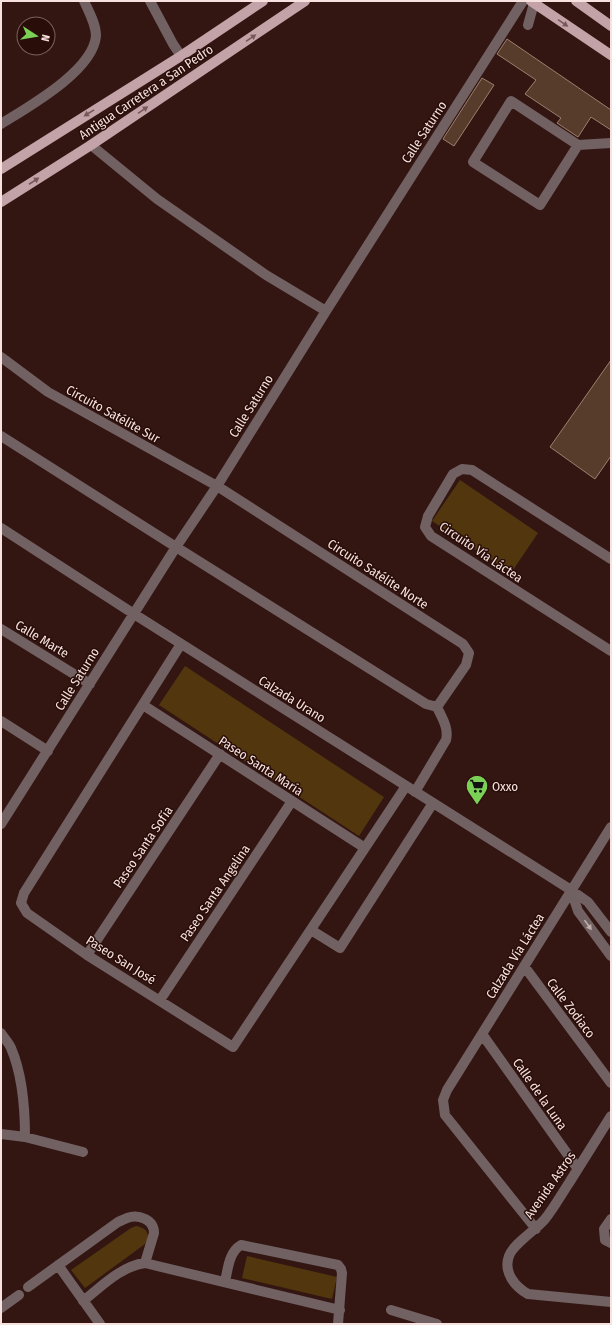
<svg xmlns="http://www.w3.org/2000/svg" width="612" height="1325" viewBox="0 0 612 1325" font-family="'Fira Sans Condensed',sans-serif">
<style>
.green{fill:#52370e}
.building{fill:#573c2c;stroke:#9e7f6d}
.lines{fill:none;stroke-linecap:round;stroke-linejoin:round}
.minor{stroke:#716163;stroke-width:10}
.major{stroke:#c4a3a8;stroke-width:10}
.oneway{fill:#765858}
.oneway2{fill:#c1aead}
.labels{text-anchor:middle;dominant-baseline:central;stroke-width:3;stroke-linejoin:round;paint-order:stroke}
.street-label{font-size:13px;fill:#f7e2df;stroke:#280d09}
.poi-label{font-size:13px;fill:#f7e2df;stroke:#280d09;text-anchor:start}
</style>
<rect width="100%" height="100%" fill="#331612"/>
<path class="green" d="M460 480 538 533 511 573 432 521Z
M185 666 384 797 359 836 159 705Z
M136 1226C147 1228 151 1234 145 1244L85 1288 71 1270 131 1228Z
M247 1256 337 1277 332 1299 242 1278Z"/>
<path class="building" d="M507 39 611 110V130L591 117 578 137 557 123 561 118 525 94 536 80 497 54Z
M482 78 494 85 454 146 443 139Z
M611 360V456L595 479 550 447Z"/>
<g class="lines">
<path class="minor" d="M150 1 173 44 181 56
M528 25 534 3
M1 124C28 107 93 71 96 36 96 24 89 12 84 1
M91 145 157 199 266 275 326 311
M578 145 540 205 473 162 511 101 578 145 611 143
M1 357 48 392 217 486 463 644 469 653 466 665 437 707
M1 436 176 547 426 704 437 707
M1 528 134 614 571 890 588 902 611 932
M611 559 472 470 462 469 453 474 428 516 425 527 431 536 611 651
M1 629 90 684
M181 644 24 893 21 903 27 913 87 955 233 1047 406 786
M143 705 365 848
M1 721 48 751
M415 792 446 740C449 728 442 718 437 707
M1 824 176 547 217 486 326 311 523 1
M571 890 578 911 611 956
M311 930 340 948 433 803
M87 955 220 754
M524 966 611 1083
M160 1000 292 801
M1 1033C4 1038 9 1043 11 1048 23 1076 25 1108 25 1137
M482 1034 578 1169
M611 1116C597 1138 583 1161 569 1183 561 1195 554 1208 545 1219 536 1230 513 1244 509 1256 503 1272 515 1287 528 1294L611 1302
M1 1134 25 1137 83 1152
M611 1219 604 1229 605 1240 611 1243
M536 1229 445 1115 443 1100 447 1090 611 827
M58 1265 100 1324
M225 1282C228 1268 229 1252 241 1245L338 1265 341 1269 342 1273 338 1324
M28 1287 118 1222C121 1221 124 1219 127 1218 138 1214 154 1219 154 1233L145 1263
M83 1301C101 1287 121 1266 145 1263L340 1310
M1 1308 19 1295
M391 1310 437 1324"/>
<path class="major" d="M531 1 611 55
M576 1 611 26
M1 169 181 56 263 1
M1 202 91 145 305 1"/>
</g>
<defs><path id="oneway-solid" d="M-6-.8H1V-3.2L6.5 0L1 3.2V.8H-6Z"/></defs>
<g class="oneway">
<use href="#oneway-solid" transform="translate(563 23) rotate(34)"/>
<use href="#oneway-solid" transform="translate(251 38) rotate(-34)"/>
<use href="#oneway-solid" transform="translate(143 110) rotate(-34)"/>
<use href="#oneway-solid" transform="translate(89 113) rotate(148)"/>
<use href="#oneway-solid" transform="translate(34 181) rotate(-33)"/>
</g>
<use class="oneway2" href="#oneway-solid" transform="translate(588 925) rotate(54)"/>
<defs>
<g id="supermarket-pin" transform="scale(1.15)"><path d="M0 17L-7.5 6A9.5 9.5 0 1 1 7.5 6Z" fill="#7bd156" stroke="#280d09"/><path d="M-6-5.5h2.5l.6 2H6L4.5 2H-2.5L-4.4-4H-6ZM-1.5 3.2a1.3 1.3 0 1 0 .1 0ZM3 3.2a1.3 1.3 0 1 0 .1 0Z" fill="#111"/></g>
</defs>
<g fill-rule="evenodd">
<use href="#supermarket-pin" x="477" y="786"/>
</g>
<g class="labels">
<g class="street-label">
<text transform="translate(146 92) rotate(-34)">Antigua Carretera a San Pedro</text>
<text transform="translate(424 132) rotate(-57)">Calle Saturno</text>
<text transform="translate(251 406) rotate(-58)">Calle Saturno</text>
<text transform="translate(113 414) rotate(29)">Circuito Satélite Sur</text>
<text transform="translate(481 552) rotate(34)">Circuito Vía Láctea</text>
<text transform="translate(378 574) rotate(33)">Circuito Satélite Norte</text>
<text transform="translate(42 639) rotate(31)">Calle Marte</text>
<text transform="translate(77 679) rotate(-58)">Calle Saturno</text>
<text transform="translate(292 699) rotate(32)">Calzada Urano</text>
<text transform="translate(261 766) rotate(33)">Paseo Santa María</text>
<text transform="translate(143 847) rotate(-56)">Paseo Santa Sofía</text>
<text transform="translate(215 893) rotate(-56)">Paseo Santa Angelina</text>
<text transform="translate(515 956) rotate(-58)">Calzada Vía Láctea</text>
<text transform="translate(121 960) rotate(32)">Paseo San José</text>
<text transform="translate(571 1008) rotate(53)">Calle Zodiaco</text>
<text transform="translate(540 1094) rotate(55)">Calle de la Luna</text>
<text transform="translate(550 1185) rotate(-55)">Avenida Astros</text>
</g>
<g class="poi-label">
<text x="492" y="786">Oxxo</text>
</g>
</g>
<rect width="612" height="1325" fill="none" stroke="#f7e2df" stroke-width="4"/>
<g transform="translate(36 36) rotate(102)"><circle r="19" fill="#280d09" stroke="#7b625f"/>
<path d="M0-3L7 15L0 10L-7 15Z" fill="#7bd156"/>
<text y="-6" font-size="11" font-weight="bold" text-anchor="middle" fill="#f7e2df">N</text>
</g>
</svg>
